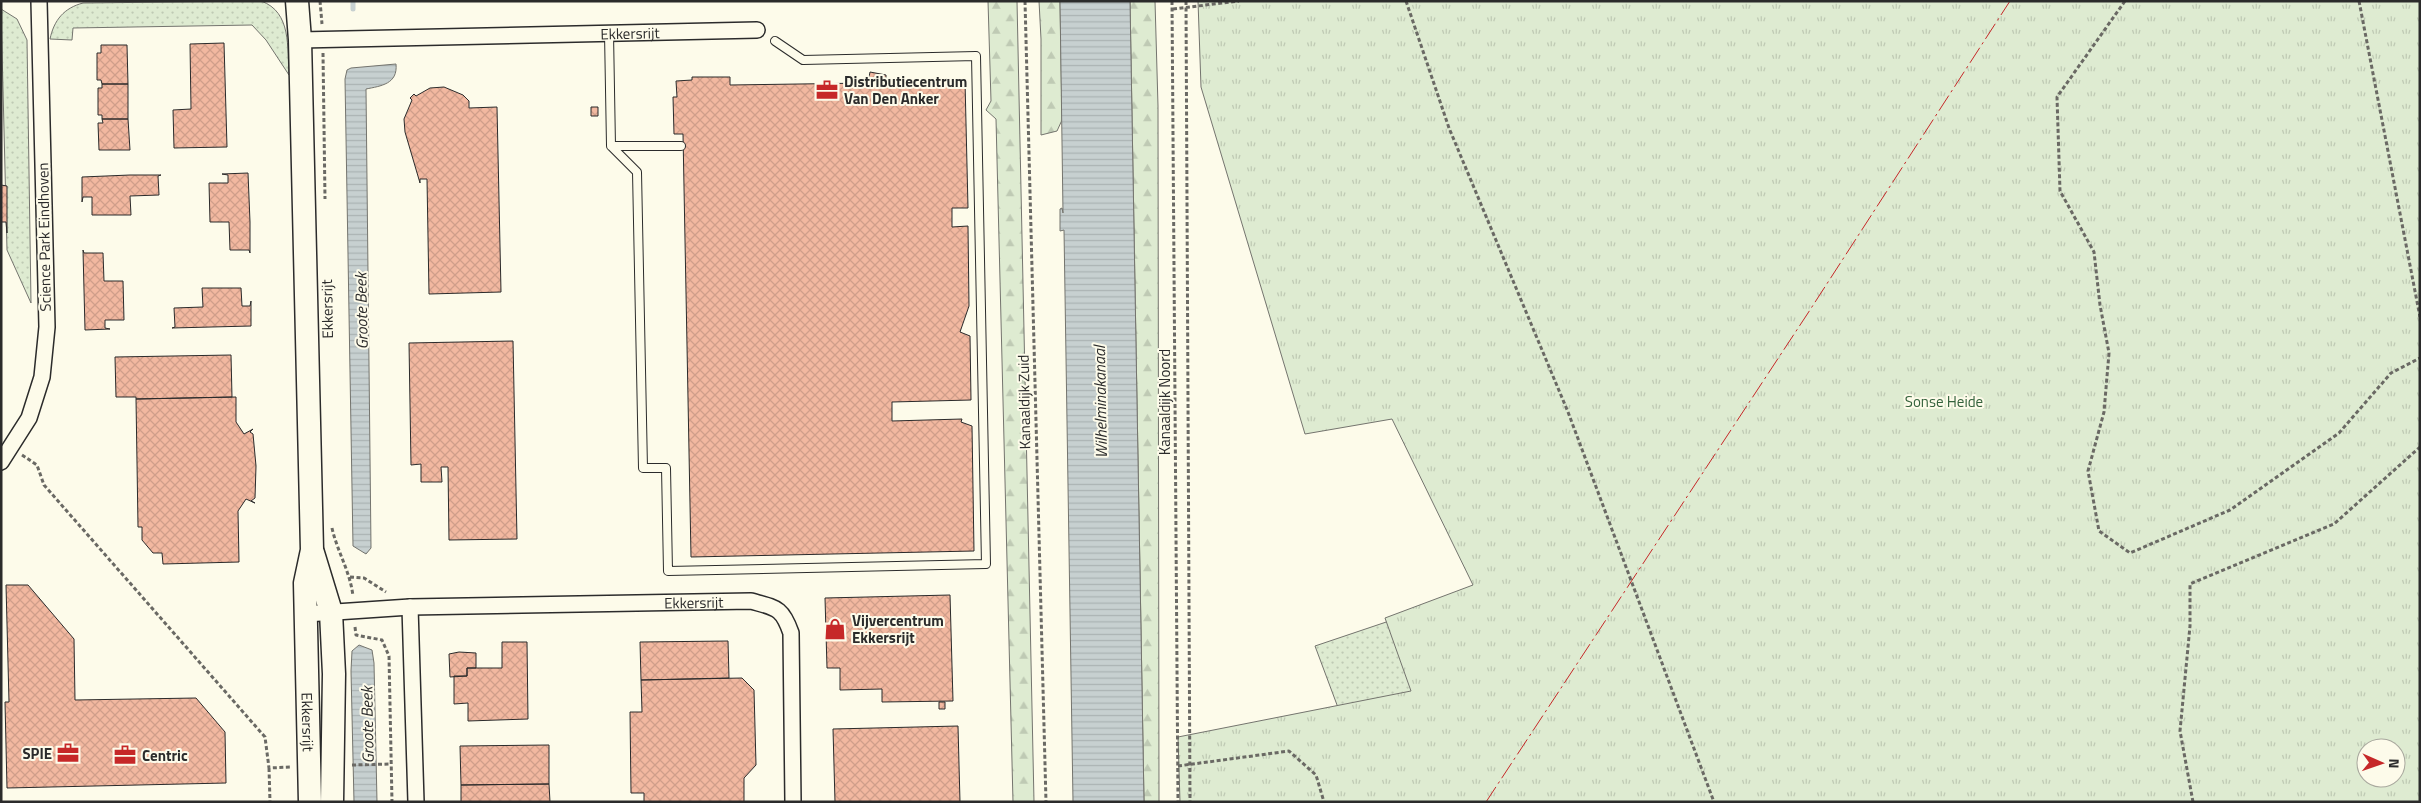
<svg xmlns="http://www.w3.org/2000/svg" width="2421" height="803" viewBox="0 0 2421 803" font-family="'Titillium Web',sans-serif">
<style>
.grass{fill:url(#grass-dots);stroke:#74746e}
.forest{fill:url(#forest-firs);stroke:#74746e}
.park{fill:url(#park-tufts);stroke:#74746e;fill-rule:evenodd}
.water{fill:url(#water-rules);stroke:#74746e}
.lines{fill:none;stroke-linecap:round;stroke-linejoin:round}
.stream{stroke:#c7d0d0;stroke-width:5}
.building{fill:url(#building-cross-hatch);stroke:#2b2b2b}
.service-casing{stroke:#2b2b2b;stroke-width:10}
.minor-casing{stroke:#2b2b2b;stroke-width:18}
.secondary-casing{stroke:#2b2b2b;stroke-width:25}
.path{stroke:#6a6964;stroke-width:3;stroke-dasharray:4 2.5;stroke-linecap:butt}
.service{stroke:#fdfbea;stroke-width:8}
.minor{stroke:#fdfbea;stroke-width:15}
.secondary{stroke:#fdfbea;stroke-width:22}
.power{stroke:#c62828;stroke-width:1;stroke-dasharray:18 4 2.5 4;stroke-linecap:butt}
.labels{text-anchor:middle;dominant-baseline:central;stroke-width:4;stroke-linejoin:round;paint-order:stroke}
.street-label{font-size:15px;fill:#2b2b2b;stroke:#fdfbea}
.poi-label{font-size:15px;font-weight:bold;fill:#2b2b2b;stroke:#fdfbea;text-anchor:start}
.park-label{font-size:15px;fill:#34623c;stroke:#fdfbea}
.water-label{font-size:16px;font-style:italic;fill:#2b2b2b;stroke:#fdfbea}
</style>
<defs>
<pattern id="grass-dots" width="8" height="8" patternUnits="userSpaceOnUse" patternTransform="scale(1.25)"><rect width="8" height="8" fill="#deebd1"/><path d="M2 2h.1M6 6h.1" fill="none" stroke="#bfcab4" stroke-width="1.8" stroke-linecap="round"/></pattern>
<pattern id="forest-firs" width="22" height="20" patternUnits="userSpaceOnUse" patternTransform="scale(1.25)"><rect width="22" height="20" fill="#deebd1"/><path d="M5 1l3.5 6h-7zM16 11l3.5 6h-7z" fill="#bfcab4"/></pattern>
<pattern id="park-tufts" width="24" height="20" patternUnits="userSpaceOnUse" patternTransform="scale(1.25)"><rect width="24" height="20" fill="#deebd1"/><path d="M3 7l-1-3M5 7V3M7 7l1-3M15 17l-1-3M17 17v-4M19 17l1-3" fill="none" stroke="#bfcab4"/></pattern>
<pattern id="water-rules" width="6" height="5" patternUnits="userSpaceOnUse" patternTransform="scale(1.25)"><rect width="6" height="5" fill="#c7d0d0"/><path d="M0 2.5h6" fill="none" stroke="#abb3b3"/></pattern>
<pattern id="building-cross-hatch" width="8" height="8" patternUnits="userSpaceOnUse" patternTransform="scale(1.25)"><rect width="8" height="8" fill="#f2b8a0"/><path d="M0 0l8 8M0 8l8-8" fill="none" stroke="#d09e8a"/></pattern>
</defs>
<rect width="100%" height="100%" fill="#fdfbea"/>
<path class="grass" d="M261 1C292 12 287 48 289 75L266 40 252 25 73 28 72 40 50 39C54 20 64 8 83 3Z
M1 9 17 19 27 40 31 303 7 250Z
M1410 614 1478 802 1343 721 1315 646Z"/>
<path class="forest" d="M988 1H1017L1034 802H1013L996 119 986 110 991 101Z
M1039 1H1060L1062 120 1057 131 1041 135V39Z
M1130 1H1155L1158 106 1159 802H1144Z"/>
<path class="park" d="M1198 1H2420V802H1180L1178 737 1411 691 1385 618 1473 585 1392 419 1305 434 1201 87ZM2366 748H2396V778H2366Z"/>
<path class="water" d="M1060 1H1130L1144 802H1073L1064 230 1060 231V209L1062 208 1063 213Z
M396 64C398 84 381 86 366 89L371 548 366 554 353 546 345 79 347 70 351 68Z
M359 645 372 650 374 663 377 802H354L351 671 352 651Z"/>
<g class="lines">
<path class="stream" d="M353 1V9"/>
</g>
<path class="building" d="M224 43 227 147 174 148 173 110 191 109 190 44Z
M101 45H127L128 84H102L101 80H97V53H101Z
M870 72 886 75V82L965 81 968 208H952V227L968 226 969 306 960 332 970 336 971 400 892 402V421L962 419 961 422 972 426 974 551 691 557 683 134H674L673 97H677L676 81 692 80V77H730V85L868 83Z
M102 84H128V119H102V115H98V88H102Z
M444 87 463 95 469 101V108L497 107 501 292 429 294 427 179H420V183L405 132 404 119 412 100 410 98 414 94 416 96 430 88Z
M591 107H598V116H591Z
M102 119H128L130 150H99L98 123H103Z
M248 173 250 222V253L249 250H230L229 222H210L209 183H228V175L222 174Z
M130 175H161L158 176 159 195 130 196 131 215H92V197H83L82 202V177Z
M1 181V185L7 186V233L6 222H1Z
M83 250 84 253H103L104 281H123L124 320H105V328L110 329 85 330Z
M202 288H241L242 306H250L251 301V326L172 328 175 327 174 308 203 307Z
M513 341 517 539 449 540 448 467H441L442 482H421V464L411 465 409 343Z
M231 355 232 397 136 399V397H116L115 357Z
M236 397V422L244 434 253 429 250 432 253 434 256 466 255 498 251 501 255 503 246 499 238 511 239 562 163 564 162 553H153L142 540V527H138L136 399Z
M6 585H28L74 639 75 700 196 698 225 732 226 783 7 788 5 702H9Z
M950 595 953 701 882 702V689L840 690V668H827L825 598Z
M728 641 729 678 641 680 640 642Z
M502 642H527L528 719 468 721V703L454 704V676H467V668H502Z
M459 652 476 653V668H467V676L450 677 449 654Z
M742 678 754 690 756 765 744 778V802H644V793H631L630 712H642L641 680Z
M939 702H945V709H939Z
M958 726 960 802H835L833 729Z
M549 745V784L461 785 460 746Z
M549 784 550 802H461V785Z"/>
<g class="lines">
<g class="service-casing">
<path id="service" d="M609 33 611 146 637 172 643 468H666L668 571 986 564 976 56 803 60 775 41
M611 146H681"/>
</g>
<g class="minor-casing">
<g id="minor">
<path id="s1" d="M300 40 757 30"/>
<path d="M1 462 29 418 42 377 47 327 39 1"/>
<path d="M410 607 416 802"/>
<path id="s2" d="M306 614 410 607 751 601C776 608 782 607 791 633L793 802"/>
</g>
</g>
<g class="secondary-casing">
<g id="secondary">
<path id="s3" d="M297 1 300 40 312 550 305 583 310 802"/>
<path d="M313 553 331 612 334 674 332 802"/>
</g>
</g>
<path class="path" d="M320 1 322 24
M1025 1 1046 802
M1172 1 1178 802
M1186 1 1190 802
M1406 1 1449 128 1568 412 1714 802
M2125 1 2057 97 2060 191 2094 252 2100 305 2109 353 2104 412 2088 471 2099 531 2130 553 2230 510 2339 433 2391 373 2420 358
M2359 1 2420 317
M1173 9 1239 1
M323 53 325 199
M22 455 37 465 44 485 265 737 269 768 291 767
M332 528C337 551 350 571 353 596
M350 577 364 578 386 592
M355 627 356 635 382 640 389 656 392 802
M352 765 391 764
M1178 766 1289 751 1316 775 1324 802
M269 768 270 802
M2193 802 2180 731 2190 626V584L2334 524 2420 447"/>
<use href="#service" class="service"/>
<use href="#minor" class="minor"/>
<use href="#secondary" class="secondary"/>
<path class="power" d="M1486 802 1808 313 2010 1"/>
</g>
<defs>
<g id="office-bare" transform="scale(1.725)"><path d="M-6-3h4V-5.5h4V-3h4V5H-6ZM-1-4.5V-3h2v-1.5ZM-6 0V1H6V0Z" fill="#c62828" stroke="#fdfbea" stroke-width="2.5" paint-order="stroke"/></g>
<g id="shop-bare" transform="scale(1.725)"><path d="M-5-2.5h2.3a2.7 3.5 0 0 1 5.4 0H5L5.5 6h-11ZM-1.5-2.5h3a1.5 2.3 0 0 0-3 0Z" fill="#c62828" stroke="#fdfbea" stroke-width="2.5" paint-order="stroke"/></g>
</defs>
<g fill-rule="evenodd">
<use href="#office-bare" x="827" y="90"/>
<use href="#shop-bare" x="835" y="629"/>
<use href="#office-bare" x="68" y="753"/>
<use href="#office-bare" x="125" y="755"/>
</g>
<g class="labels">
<g class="street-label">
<text stroke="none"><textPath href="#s1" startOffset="330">Ekkersrijt</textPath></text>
<text transform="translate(44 237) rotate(-91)">Science Park Eindhoven</text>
<text transform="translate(327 309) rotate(-91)">Ekkersrijt</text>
<text transform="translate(1024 402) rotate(-91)">Kanaaldijk Zuid</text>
<text transform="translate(1164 402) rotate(-90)">Kanaaldijk Noord</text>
<text stroke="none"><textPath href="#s2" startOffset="388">Ekkersrijt</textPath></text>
<text stroke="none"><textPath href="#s3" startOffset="722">Ekkersrijt</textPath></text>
</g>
<g class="poi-label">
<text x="844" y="81">Distributiecentrum<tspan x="844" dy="17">Van Den Anker</tspan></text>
<text x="852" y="620">Vijvercentrum<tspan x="852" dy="17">Ekkersrijt</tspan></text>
<text x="52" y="753" text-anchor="end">SPIE</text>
<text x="142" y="755">Centric</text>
</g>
<g class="park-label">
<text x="1944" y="401">Sonse Heide</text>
</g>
<g class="water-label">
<text transform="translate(361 311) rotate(-91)">Groote Beek</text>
<text transform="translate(1100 402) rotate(-91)">Wilhelminakanaal</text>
<text transform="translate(367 725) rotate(-91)">Groote Beek</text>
</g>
</g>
<rect width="2421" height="803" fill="none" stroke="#2b2b2b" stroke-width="5"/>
<g transform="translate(2381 763) rotate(92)"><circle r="24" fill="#fdfbea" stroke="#a9a89e"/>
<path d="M0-4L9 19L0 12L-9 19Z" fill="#c62828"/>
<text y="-8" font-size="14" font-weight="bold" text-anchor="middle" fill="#2b2b2b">N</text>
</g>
</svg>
